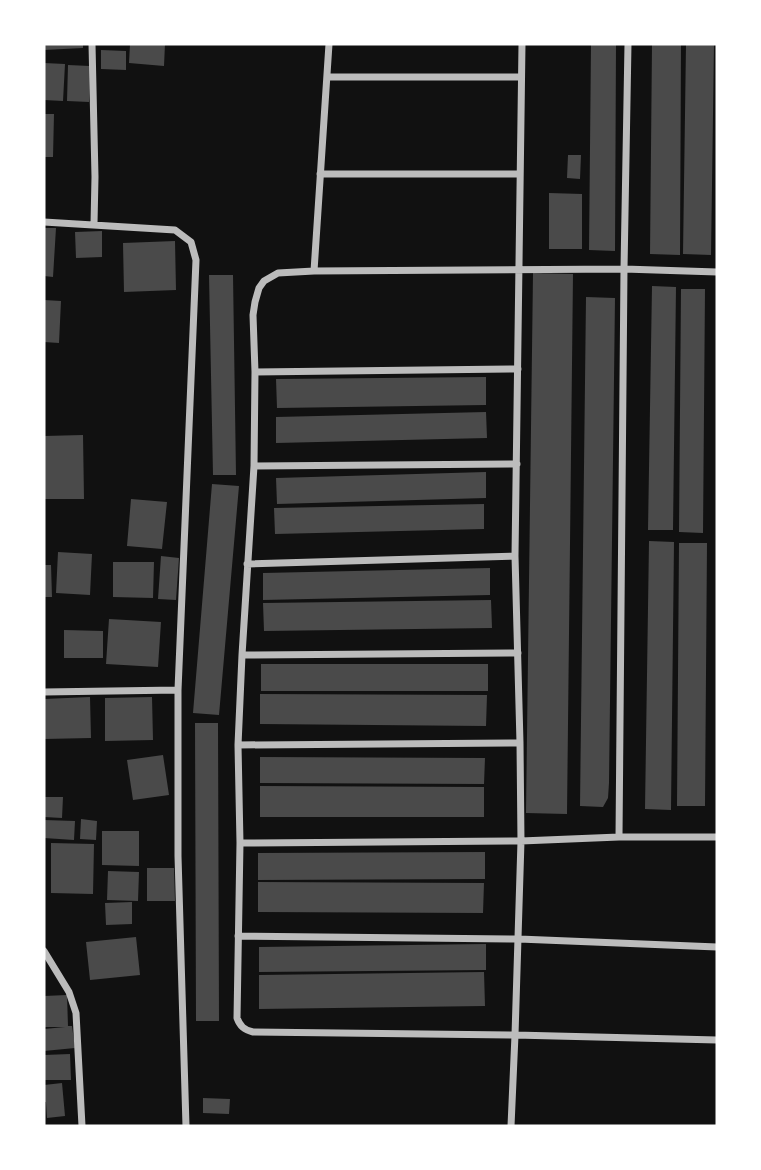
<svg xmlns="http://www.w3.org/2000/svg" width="761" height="1170" viewBox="0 0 761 1170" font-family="Manrope,sans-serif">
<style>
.building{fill:#4a4a4a}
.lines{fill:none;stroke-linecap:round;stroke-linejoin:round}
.minor{stroke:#bcbcbc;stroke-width:7}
</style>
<rect width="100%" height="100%" fill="#111"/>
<path class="building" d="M44 44H83V48L44 50Z
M130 44H165L164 66 129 63Z
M591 44H616L615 251 589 250Z
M652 44H681L680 255 650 254Z
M686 44H714L711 255 683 254Z
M101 50 126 51V70L101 69Z
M44 63 65 64 63 101 44 100Z
M68 65 90 66 89 102 67 101Z
M44 114H54L53 157H44Z
M568 155H581L580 179 567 178Z
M549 193 582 194V249H549Z
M44 228H56L53 277 44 276Z
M102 231V257L76 258 75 232Z
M175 241 176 290 124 292 123 243Z
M533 273 573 274 567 814 526 813Z
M209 275H233L236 475H213Z
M652 286 676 287 673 530H648Z
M681 289H705L703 533 679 532Z
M586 297 615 298 609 783 608 798 603 807 580 806Z
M44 300 61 301 59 343 44 342Z
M486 377V405L277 408 276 379Z
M486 412 487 438 276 443V417Z
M83 435 84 499H44V436Z
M486 472V498L277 504 276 478Z
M212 484 239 486 219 715 193 713Z
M131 499 167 502 162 549 127 546Z
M484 504V529L275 534 274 508Z
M649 541 674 542 671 810 645 809Z
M679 543H707L705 806H677Z
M58 552 92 554 90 595 56 593Z
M161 556 179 558 176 600 158 599Z
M113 562H154L153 598 113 597Z
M44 565H51L52 597H44Z
M490 568V595L263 600V573Z
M491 600 492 628 264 631 263 603Z
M109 619 161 622 158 667 106 664Z
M64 630 103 631V658H64Z
M261 664H488V691H261Z
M260 694 487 695 486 726 260 724Z
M90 697 91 738 44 739V699Z
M152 697 153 740 105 741V698Z
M195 723H218L219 1021H196Z
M163 755 169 795 133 800 127 760Z
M260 757 485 758 484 784 260 783Z
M260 786 484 787V817H260Z
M44 797H63L62 818 44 817Z
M81 819 97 821 96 840 80 839Z
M44 820 75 821 74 840 44 838Z
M102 831H139V866L102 865Z
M51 843 94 844 93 894 51 893Z
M485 852V879L258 880V853Z
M147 868H174L175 901H147Z
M108 871 139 872 138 901 107 900Z
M258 882 484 883 483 913 258 912Z
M132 902V924L106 925 105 903Z
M136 937 140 975 90 980 86 942Z
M486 944V970L259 972V947Z
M484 972 485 1006 259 1009V975Z
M67 995 68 1026H72L75 1048 44 1051V1029L65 1027H44V996Z
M70 1054 71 1080H44V1055Z
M62 1083 65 1116 47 1118 46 1102H44V1085Z
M203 1098 230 1099 229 1114 203 1113Z"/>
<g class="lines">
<path class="minor" d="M92 44 95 177 94 224
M522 44 515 556 520 743 521 841 619 837H717
M327 77H521
M320 174H520
M44 222 175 230 191 242 196 260 178 690V856L186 1126
M314 271 329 44
M255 372 518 369
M254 466 517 464
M247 564 515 556
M242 655 518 653
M44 692 178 690
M238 745 520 743
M619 837 624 269 628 44
M240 843 521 841 515 1035 253 1032C244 1030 240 1026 237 1018L240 843 238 745 242 655 254 466 255 372 253 315 255 302 259 288 264 281 278 273 314 271 624 269 717 272
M238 936 519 939 717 947
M44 951 69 992 76 1013 82 1126
M511 1126 515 1035 717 1040"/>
</g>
<rect width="761" height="1170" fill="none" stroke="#ffffff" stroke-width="91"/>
</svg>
